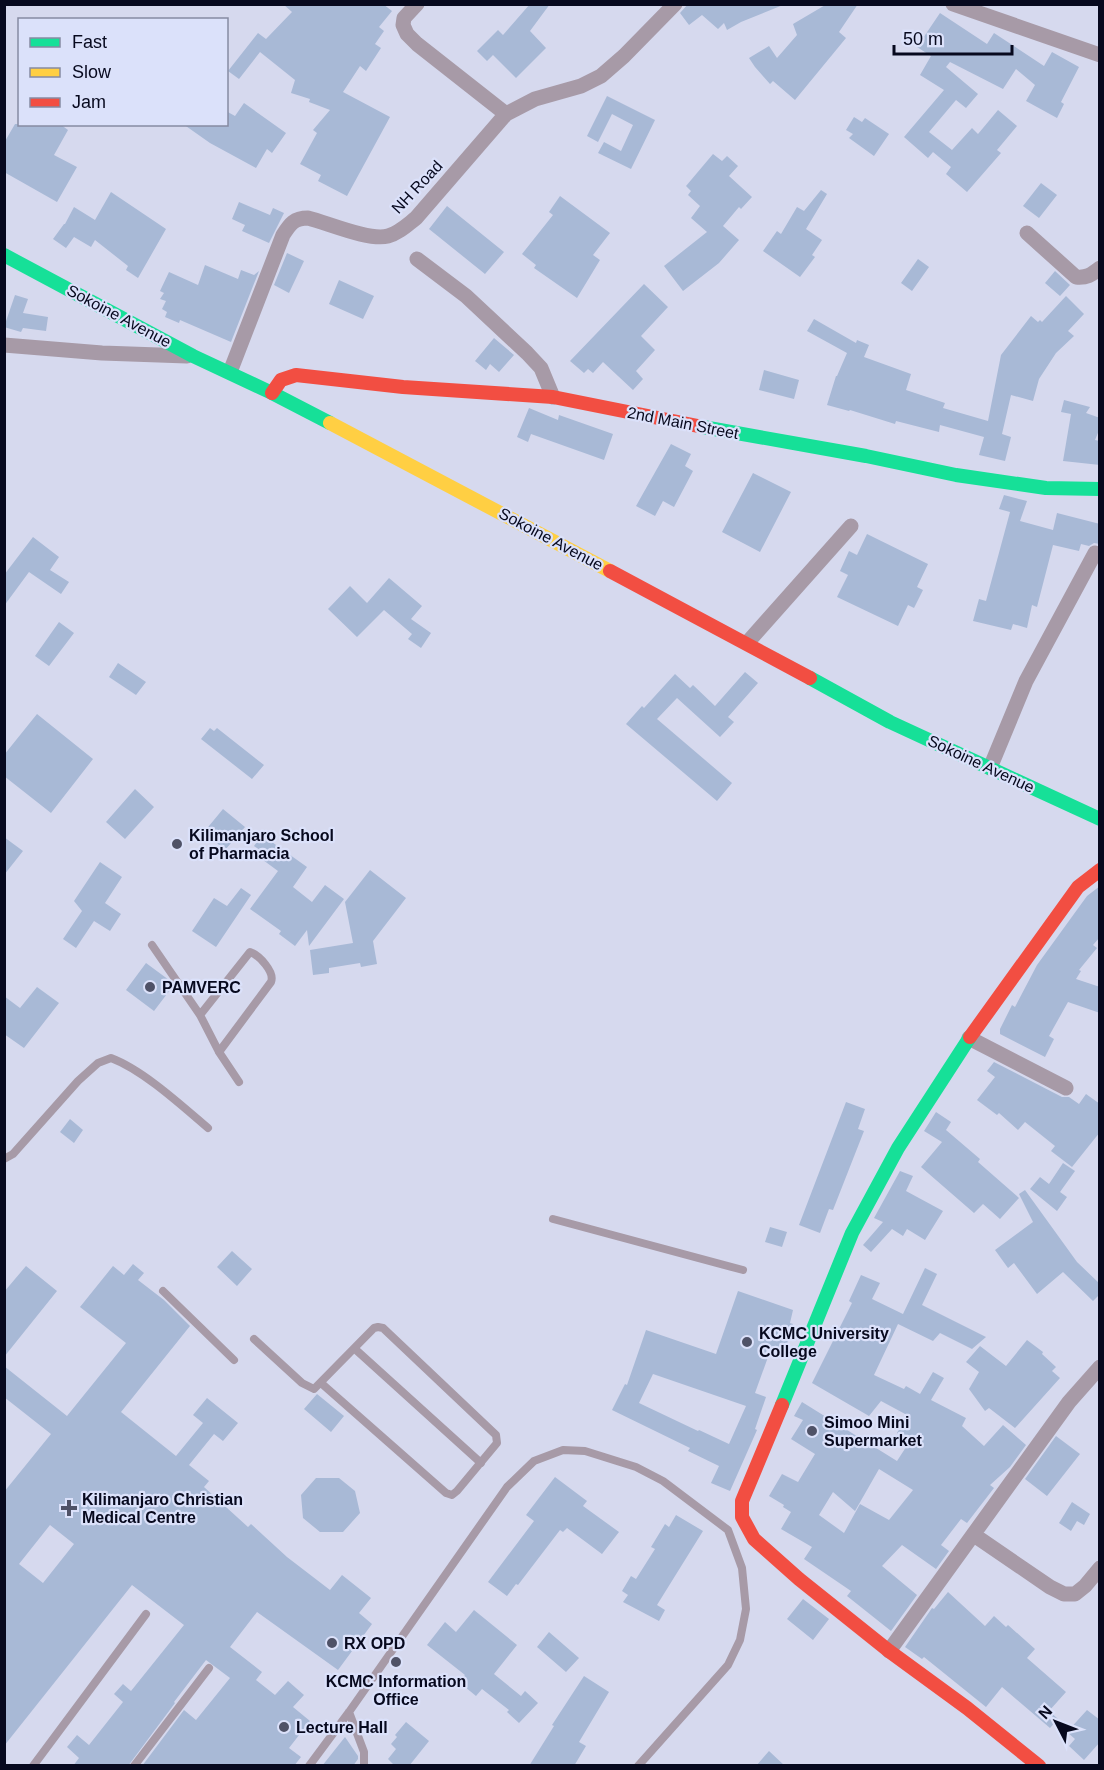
<svg xmlns="http://www.w3.org/2000/svg" width="1104" height="1770" viewBox="0 0 1104 1770" font-family="Arial,sans-serif">
<style>
.building{fill:#a8b9d6;fill-rule:evenodd}
.lines{fill:none;stroke-linecap:round;stroke-linejoin:round}
.lane{stroke:#a79aa7;stroke-width:8}
.street{stroke:#a79aa7;stroke-width:15}
.fast{stroke:#16e098;stroke-width:14}
.slow{stroke:#ffcf43;stroke-width:14}
.jam{stroke:#f24e42;stroke-width:14}
.poi-dot{fill:#4f5267;stroke:#dbe1fa;stroke-width:2}
.labels{text-anchor:middle;dominant-baseline:central;stroke-width:4.5;stroke-linejoin:round;paint-order:stroke}
.street-label{font-size:16px;fill:#07091e;stroke:#dbe1fa}
.poi-label{font-size:16px;font-weight:bold;fill:#07091e;stroke:#dbe1fa;text-anchor:start}
</style>
<rect width="100%" height="100%" fill="#d6d9ee"/>
<path class="building" d="M283 4H383L392 11 379 27 384 31 375 44 381 48 366 71 360 66 343 92 390 117 347 196 318 181 321 175 300 164 317 133 313 130 330 110 309 102 310 99 291 93 295 80 260 52 239 79 228 71 258 33 266 39 292 12Z
M530 4H550L530 31 546 48 516 78 493 55 487 61 477 51 498 30 503 35Z
M688 4H783V5L741 22 727 30 724 23 718 29 702 15 689 25 680 13Z
M827 4H858L839 32 846 38 795 100 773 81 770 84 755 67 749 58 769 46 777 58 797 35 793 24Z
M940 13 987 44 994 33 1044 66 1052 52 1079 67 1061 102 1064 104 1057 118 1026 101 1035 85 1016 69 1003 89 950 62 946 67 978 94 966 108 956 100 929 132 952 150 972 128 978 134 998 110 1017 126 997 150 1001 153 967 192 946 174 951 167 933 152 928 158 904 137 944 90 920 75 931 56 917 47Z
M607 96 655 120 631 169 598 153 604 142 621 151 633 125 612 114 598 142 587 136Z
M244 103 286 133 272 153 267 149 256 168 210 143 183 124H226V111L235 116Z
M854 117 862 122 865 118 889 134 874 156 849 138 853 134 846 130Z
M15 124H60L68 130 54 155 77 167 57 202 4 172V143Z
M713 154 722 161 727 156 738 166 729 176 752 197 741 209 739 207 723 226 739 240 719 263 683 291 664 266 707 232 691 218 700 206 688 195 691 191 686 186Z
M1041 183 1057 195 1039 218 1023 206Z
M821 190 827 194 806 229 822 240 812 255 815 257 800 277 763 251 777 231 781 234 797 207 804 211Z
M111 192 166 229 138 278 126 270 128 266 95 240 91 247 74 237 66 248 53 239 64 224H65L74 207 95 220Z
M560 196 610 233 593 255 600 260 577 298 534 268 536 265 522 254 553 215 549 212Z
M239 202 270 215 273 208 284 213 269 243 242 231 245 225 232 219Z
M447 206 504 252 485 274 429 229Z
M287 253 304 261 289 293 274 285Z
M918 259 929 267 912 291 901 283Z
M205 265 238 279 241 270 254 275 259 271 231 342 180 320 179 323 165 317 167 312 162 309 166 301 160 299 164 293 160 291 169 272 198 285Z
M1055 271 1070 285 1060 296 1045 283Z
M339 280 374 296 363 319 329 304Z
M644 284 668 307 641 336 655 350 636 371 643 379 633 390 603 362 593 373 588 369 584 373 570 361Z
M15 295 28 299 23 313 48 317 46 331 23 328 21 332 4 327Z
M1066 296 1084 314 1068 331 1074 336 1056 353 1039 379 1033 401 1011 395 1002 434 1011 437 1005 461 979 455 984 437 940 425 939 432 896 421 895 424 850 410 849 411 827 405 836 376H837L847 353 807 331 814 319 856 343 857 340 869 345 864 357 911 374 906 390 945 403 943 408 988 421 1001 355 1031 316 1038 322 1040 320 1042 322Z
M494 338 514 355 499 372 490 364 486 370 475 361Z
M764 370 799 380 794 399 759 390Z
M1064 400 1090 407 1086 413 1100 418V428L1095 440 1100 441V465L1063 461 1071 414 1061 412Z
M529 408 558 420 559 415 613 434 604 460 531 434 528 442 517 437Z
M671 444 691 454 685 466 693 471 674 507 663 501 655 516 636 506Z
M753 473 791 492 760 552 722 532Z
M1004 495 1027 501 1020 521 1053 530 1057 513 1100 524V544L1094 543 1089 546 1081 544 1079 551 1053 545 1037 607 1032 605 1027 628 1013 624 1011 630 973 621 979 599 986 601 1010 512 999 509Z
M867 534 928 564 917 587 923 590 914 608 908 605 898 626 837 597 848 575 840 571 849 551 857 555Z
M33 537 59 557 50 570 69 582 61 594 29 572 4 606V575Z
M389 578 422 606 411 619 431 633 421 648 408 639 412 634 384 610 357 637 328 609 350 586 367 603Z
M59 622 74 633 49 666 35 656Z
M118 663 146 682 136 695 109 677Z
M745 672 758 683 728 717 734 722 720 737 677 698 657 719 732 783 717 801 626 724 642 706 644 708 675 674 690 688 693 685 715 706Z
M37 714 93 759 51 813 4 776V755Z
M210 728 214 731 217 728 264 765 252 779 201 739Z
M135 789 154 807 125 839 106 822Z
M223 809 245 827 225 850 204 832Z
M262 835 307 867 293 887 312 902 325 885 344 899 309 946 307 930 295 946 279 934 281 931 250 909 278 871 263 860 267 855 254 846Z
M4 837 23 851 4 875Z
M100 862 122 877 105 903 121 914 110 931 94 921 76 948 63 939 82 911 74 901Z
M370 870 406 898 373 941 377 964 361 967 360 963 329 968V973L313 975 310 950 353 943 345 902Z
M1100 886V937L1093 945 1097 948 1079 970 1081 971 1076 979 1100 987V1013L1068 1002 1049 1036 1054 1039 1045 1057 1000 1034V1029L1012 1005 1015 1007 1037 965 1087 896Z
M241 888 251 895 216 947 192 931 214 898 227 906Z
M146 963 169 980 173 986 154 1011 126 990Z
M37 987 59 1003 24 1048 4 1034V996L20 1008Z
M994 1062 1062 1097H1069L1079 1104 1086 1094 1100 1104V1132L1072 1167 1051 1151 1055 1146 1025 1122 1018 1130 999 1113 997 1115 977 1100 995 1077 987 1071Z
M846 1102 865 1109 858 1129 864 1131 833 1210 829 1209 820 1233 799 1225Z
M936 1112 951 1122 946 1130 980 1159 978 1162 1019 1198 1000 1219 983 1204 974 1213 921 1167 942 1142 924 1131Z
M70 1119 83 1130 74 1143 60 1132Z
M1063 1163 1075 1171 1060 1192 1067 1197 1057 1211 1030 1189 1040 1177 1049 1184Z
M900 1171 913 1176 906 1191 943 1211 925 1240 907 1229 903 1236 892 1229 871 1252 863 1245 883 1222 874 1218Z
M1025 1190 1077 1262 1100 1284V1294L1093 1301 1063 1272 1037 1294 1014 1263 1008 1268 995 1250 1033 1222 1019 1194Z
M770 1227 787 1232 782 1247 765 1242Z
M232 1251 252 1269 237 1286 217 1267Z
M133 1264 144 1273 138 1280 164 1300 190 1326 121 1412 176 1456 203 1423 193 1415 207 1398 238 1423 223 1441 214 1434 189 1465 209 1481 204 1487 248 1527 251 1524 287 1557 330 1590 342 1575 371 1598 359 1613 372 1624 338 1670 257 1612 230 1647 262 1672 256 1680 275 1695 288 1681 304 1695 293 1707 310 1721 289 1748 301 1757 294 1766H142L184 1710 196 1720 230 1678 206 1660 174 1702 175 1703 128 1766H73L79 1758 67 1747 77 1735 89 1745 123 1702 114 1694 123 1684 131 1691 184 1625 132 1585 4 1746V1492L51 1434 4 1397V1366L67 1416 126 1343 80 1307 113 1266 124 1275ZM50 1525 74 1544 43 1583 19 1564Z
M26 1266 57 1291 4 1357V1292Z
M925 1268 937 1274 922 1305 986 1337 972 1349 940 1333 933 1341 898 1324 874 1375 904 1389 906 1386 920 1394 933 1372 944 1378 931 1400 966 1418 962 1426 984 1446 1003 1425 1026 1445 1010 1467 990 1485 994 1488 967 1523 961 1519 941 1545 949 1551 936 1569 902 1545 882 1566 917 1595 891 1631 847 1596 851 1591 804 1559 812 1547 781 1529 791 1512 783 1507 784 1505 769 1496 782 1474 798 1482 815 1454 791 1439 803 1420 794 1416 802 1402 897 1461 910 1441 897 1433 907 1415 881 1401 869 1416 812 1383 852 1303 849 1301 861 1275 880 1283 872 1299 903 1314ZM879 1469 913 1490 889 1520 860 1504 844 1533 819 1515 833 1492 855 1511Z
M738 1291 793 1310 790 1323 793 1324 785 1351 772 1346 755 1393 766 1397 755 1429 757 1430 730 1491 711 1483 719 1466 688 1451 690 1448 612 1410 625 1384 627 1385 646 1330 716 1354ZM653 1374 746 1406 729 1444 699 1430 698 1431 639 1403Z
M1027 1340 1043 1352 1042 1354 1056 1367 1052 1371 1060 1378 1015 1428 989 1408 985 1411 969 1389 979 1372 966 1362 980 1346 1006 1366Z
M317 1394 344 1416 331 1432 304 1409Z
M1056 1436 1080 1454 1047 1496 1025 1479Z
M555 1477 587 1501 583 1506 619 1532 602 1554 567 1528 563 1532 560 1530 518 1585 516 1584 507 1596 488 1582 534 1521 526 1515Z
M316 1478H339L355 1491 360 1513 343 1532H320L303 1518 301 1495Z
M1072 1502 1090 1514 1084 1525 1077 1521 1071 1531 1059 1523Z
M676 1515 703 1531 657 1605 665 1610 659 1621 623 1602 628 1595 622 1591 631 1576 636 1579 655 1549 651 1547 665 1524 669 1527Z
M948 1592 985 1626 994 1616 1006 1627 1008 1625 1035 1649 1027 1658 1066 1692 1049 1711 1058 1719 1050 1728 1002 1687 986 1707 924 1657 922 1659 905 1647 932 1608 934 1609Z
M803 1599 829 1619 813 1640 787 1619Z
M474 1610 517 1645 494 1674 521 1696 525 1691 538 1703 519 1723 507 1712 509 1710 482 1689 476 1696 459 1682 465 1675 427 1645 445 1622 456 1632Z
M549 1632 579 1658 566 1672 537 1647Z
M584 1676 609 1692 579 1742 586 1746 574 1766H529L554 1726 552 1725Z
M1087 1710 1100 1720V1742L1084 1760 1069 1746 1075 1739 1067 1732Z
M406 1722 429 1741 409 1766H395L388 1759 396 1749 391 1744 397 1737 395 1735Z
M345 1737 358 1756V1759L353 1766H322Z
M769 1751 785 1766H756Z"/>
<g class="lines">
<path class="lane" d="M152 945 200 1015 219 1052 239 1082
M200 1015 250 952C259 955 275 972 271 982L219 1052
M4 1159 13 1154 78 1081 98 1063 111 1058C143 1070 181 1105 208 1128
M553 1219 743 1270
M163 1291 234 1360
M254 1339 302 1383 314 1389 374 1328 378 1327 383 1328 496 1435 497 1443 457 1491 452 1495 446 1493 321 1383
M355 1349 481 1463
M349 1712 364 1752V1766
M33 1766 146 1614
M134 1766 209 1668
M309 1766 349 1712 507 1487 534 1461 563 1450 585 1451 636 1467 663 1481 728 1530 742 1568 746 1609 740 1640 728 1665 638 1766"/>
<path class="street" d="M417 4 404 18 403 25 407 34 417 44 506 114
M953 4 1100 55
M1027 233 1076 277C1087 278 1091 275 1100 268
M417 259 466 296 527 353 541 368 553 397
M4 345 102 353 187 356
M230 372 283 235C290 224 294 218 308 218 328 223 369 241 388 236 399 233 407 225 416 218L506 114 535 99 581 86 601 76 624 56 675 4
M747 643 851 526
M990 768 1026 681 1095 553
M969 1038 1066 1088
M974 1535 1050 1587 1064 1594H1075L1085 1586 1100 1568
M889 1651 1069 1402 1100 1367"/>
<path class="fast" d="M4 255 193 356 272 393 330 423
M703 427 866 456 956 475 1046 488 1100 489
M810 678 890 722 1100 819
M782 1405 852 1233 898 1148 970 1037"/>
<path class="slow" d="M330 423 610 571"/>
<path class="jam" d="M272 393 281 380 296 375 403 387 553 397 703 427
M610 571 810 678
M970 1037 1078 887 1100 870
M782 1405 742 1501V1517L754 1539 799 1579 889 1651 967 1708 1039 1766"/>
</g>
<g class="poi-dot">
<circle cx="177" cy="844" r="6"/>
<circle cx="150" cy="987" r="6"/>
<circle cx="747" cy="1342" r="6"/>
<circle cx="812" cy="1431" r="6"/>
<path d="M66 1499h6v6h6v6h-6v6h-6v-6h-6v-6h6z"/>
<circle cx="332" cy="1643" r="6"/>
<circle cx="396" cy="1662" r="6"/>
<circle cx="284" cy="1727" r="6"/>
</g>
<g class="labels">
<g class="street-label">
<text transform="translate(417 187) rotate(-47)">NH Road</text>
<text transform="translate(119 316) rotate(28)">Sokoine Avenue</text>
<text transform="translate(683 423) rotate(11)">2nd Main Street</text>
<text transform="translate(551 539) rotate(28)">Sokoine Avenue</text>
<text transform="translate(981 764) rotate(25)">Sokoine Avenue</text>
</g>
<g class="poi-label">
<text x="189" y="835">Kilimanjaro School<tspan x="189" dy="18">of Pharmacia</tspan></text>
<text x="162" y="987">PAMVERC</text>
<text x="759" y="1333">KCMC University<tspan x="759" dy="18">College</tspan></text>
<text x="824" y="1422">Simoo Mini<tspan x="824" dy="18">Supermarket</tspan></text>
<text x="82" y="1499">Kilimanjaro Christian<tspan x="82" dy="18">Medical Centre</tspan></text>
<text x="344" y="1643">RX OPD</text>
<text x="396" y="1681" text-anchor="middle">KCMC Information<tspan x="396" dy="18">Office</tspan></text>
<text x="296" y="1727">Lecture Hall</text>
</g>
</g>
<rect width="1104" height="1770" fill="none" stroke="#07091e" stroke-width="12"/>
<rect x="18" y="18" width="210" height="108" fill="#dbe1fa" stroke="#868ba2" stroke-width="1.5"/>
<rect x="30" y="38" width="30" height="9" fill="#16e098" stroke="#868ba2" stroke-width="1.5"/>
<text x="72" y="48" font-size="18" fill="#07091e">Fast</text>
<rect x="30" y="68" width="30" height="9" fill="#ffcf43" stroke="#868ba2" stroke-width="1.5"/>
<text x="72" y="78" font-size="18" fill="#07091e">Slow</text>
<rect x="30" y="98" width="30" height="9" fill="#f24e42" stroke="#868ba2" stroke-width="1.5"/>
<text x="72" y="108" font-size="18" fill="#07091e">Jam</text>
<g transform="translate(1056 1722) rotate(312)" stroke="#dbe1fa" stroke-width="4.5" paint-order="stroke">
<path d="M0-4.5L10 22L0 15L-10 22Z" fill="#07091e"/>
<text y="-9" font-size="16" font-weight="bold" text-anchor="middle" fill="#07091e">N</text>
</g>
<path d="M894 45v9h118v-9" fill="none" stroke="#07091e" stroke-width="3"/>
<text x="903" y="45" font-size="18" fill="#07091e" stroke="#dbe1fa" stroke-width="4.5" paint-order="stroke">50 m</text>
</svg>
